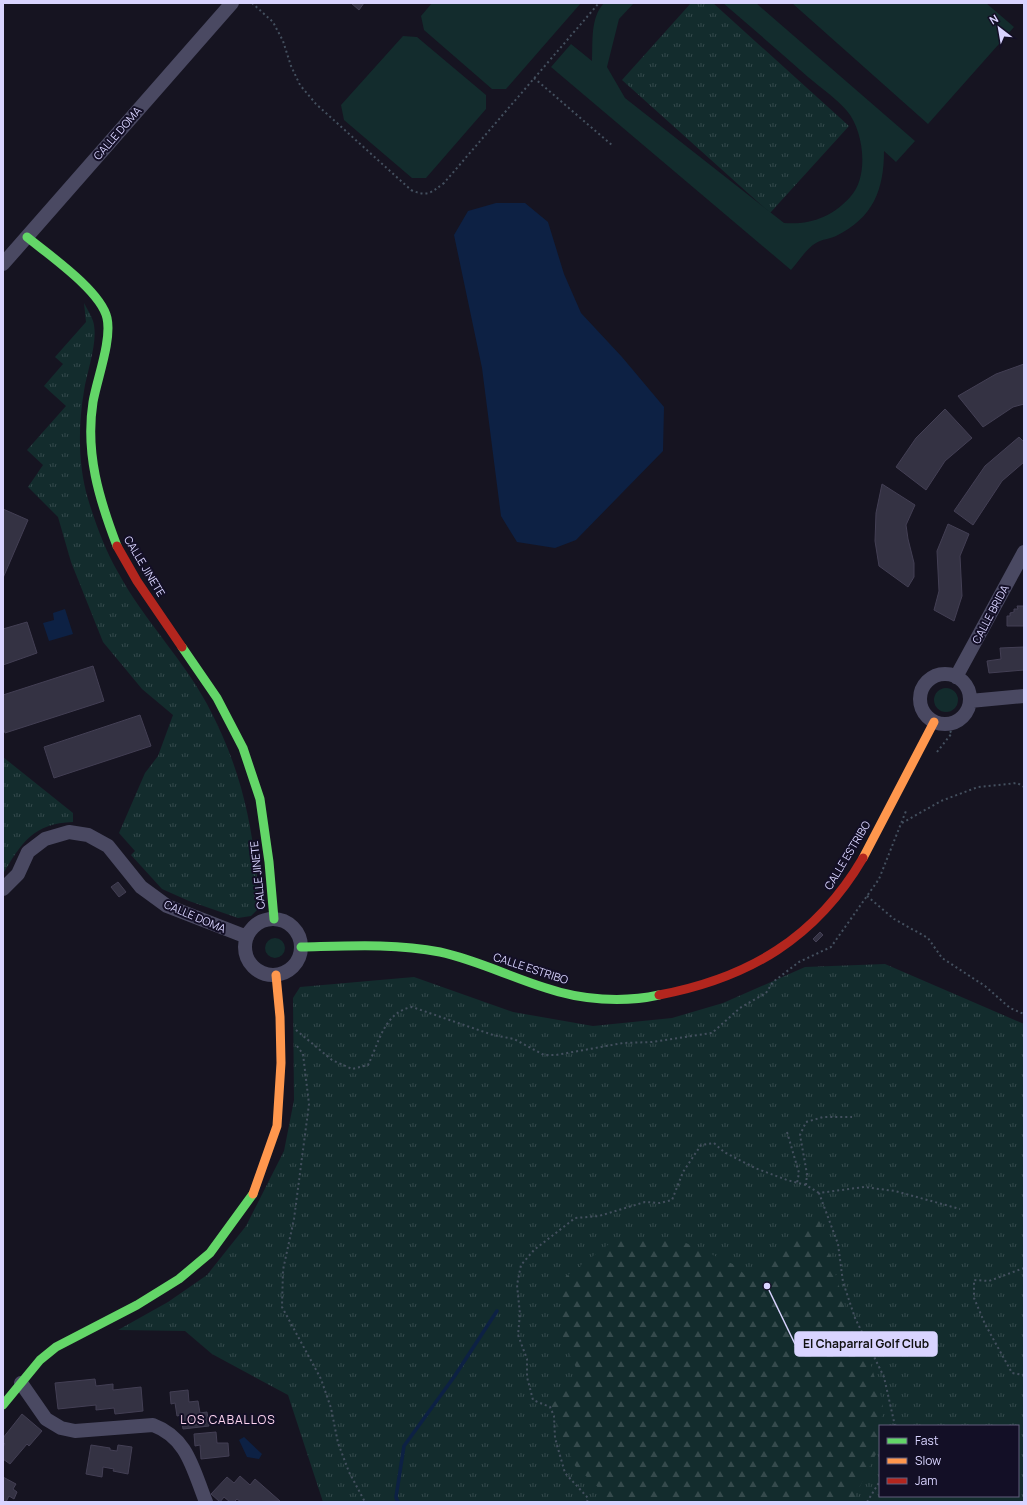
<svg xmlns="http://www.w3.org/2000/svg" width="1027" height="1505" viewBox="0 0 1027 1505" font-family="Manrope,sans-serif">
<style>
.grass{fill:url(#grass-tufts);fill-rule:evenodd}
.forest{fill:url(#forest-firs)}
.garden{fill:#132c2d}
.water{fill:#0d2144}
.lines{fill:none;stroke-linecap:round;stroke-linejoin:round}
.stream{stroke:#0d2144;stroke-width:3.5}
.building{fill:#343243;stroke:#433f54}
.path{stroke:#44505f;stroke-width:2;stroke-dasharray:2 3;stroke-linecap:butt}
.street{stroke:#4a4962;stroke-width:14}
.fast{stroke:#63d668;stroke-width:9}
.slow{stroke:#ff974d;stroke-width:9}
.jam{stroke:#b3261e;stroke-width:9}
.labels{text-anchor:middle;dominant-baseline:central;stroke-width:4;stroke-linejoin:round;paint-order:stroke}
.street-label{font-size:11px;fill:#d9d4ff;stroke:#130f26}
.neighbourhood-label{font-size:12px;letter-spacing:1px;fill:#ffd6f0;stroke:#130f26}
.leader{fill:none;stroke:#d9d4ff;stroke-width:1.5}
.callout-dot{fill:#d9d4ff;stroke:#130f26;stroke-width:1.5}
.callout{fill:#d9d4ff;stroke:#d9d4ff;stroke-width:1.5}
.callout-label{font-size:12px;text-anchor:middle;font-weight:bold;fill:#111}
</style>
<defs>
<pattern id="grass-tufts" width="24" height="20" patternUnits="userSpaceOnUse"><rect width="24" height="20" fill="#132c2d"/><path d="M3 7l-1-3M5 7V3M7 7l1-3M15 17l-1-3M17 17v-4M19 17l1-3" fill="none" stroke="#354a4c"/></pattern>
<pattern id="forest-firs" width="22" height="20" patternUnits="userSpaceOnUse"><rect width="22" height="20" fill="#132c2d"/><path d="M5 1l3.5 6h-7zM16 11l3.5 6h-7z" fill="#354a4c"/></pattern>
</defs>
<rect width="100%" height="100%" fill="#161421"/>
<path class="grass" d="M691 3H713L849 126 770 213 622 80Z
M84 303C87 309 91 315 93 321 99 340 87 371 84 391 78 426 78 465 88 499 96 525 105 550 119 574 144 620 182 658 207 704 243 771 255 833 259 908L251 916 238 918 189 901 162 889 131 855 135 851 119 833 145 773 158 756 173 715 142 689 103 642 71 562 58 517 28 487 43 465 27 450 66 406 44 386 63 364 55 357 86 322Z
M3 757 73 813V822C34 823 21 843 3 874Z
M885 964 1024 1024V1502H323L288 1395 212 1354 185 1331 118 1330 168 1302 207 1275 246 1226 284 1151 294 1100 293 998 300 987 414 977 513 1012 593 1026 672 1018 723 1003 805 967ZM880 1426H1018V1496H880Z"/>
<path class="forest" d="M818 1215 852 1330 865 1347 883 1403 881 1426H880V1446L852 1502H600L604 1493 575 1466 550 1407 578 1372 563 1340 560 1281 617 1238 677 1239 735 1265 748 1278 771 1263Z"/>
<path class="garden" d="M432 3H581L506 89H492L424 30 421 16Z
M604 3H634L619 19 607 67 625 98 784 223C810 225 833 217 851 196 869 176 864 131 847 111 836 98 821 88 808 77 780 52 752 28 723 3H756L915 141 896 162 884 151C884 190 873 218 836 236 830 239 822 239 816 243 807 248 798 262 791 270L551 67 571 44 592 61C593 42 590 18 604 3Z
M792 3H986L1014 27 928 124Z
M403 36 417 37 486 95V109L426 178H412L344 120 341 105Z
M934 700a12 12 0 1 1 24 0a12 12 0 1 1-24 0Z
M265 948a10 10 0 1 1 20 0a10 10 0 1 1-20 0Z"/>
<path class="water" d="M496 203H525L548 222 564 274 581 313 622 357 664 407 663 451 576 540 555 548 517 542 501 516 482 368 454 235 468 211Z
M65 609 73 634 49 641 43 623 54 620 53 613Z
M244 1437 262 1454 259 1459 247 1457 239 1440Z"/>
<g class="lines">
<path class="stream" d="M398 1502 396 1497 404 1446 454 1377 497 1311"/>
</g>
<path class="building" d="M351 3H364L359 10Z
M1024 364V404L1013 407 983 427 958 396 996 374Z
M945 409 972 438 945 461 926 490 896 467 916 438Z
M1019 437 1024 442V462L1002 481 973 525 954 511 985 466Z
M882 484 915 505 906 525 908 539 914 563V577L908 587 879 566 875 541 876 513Z
M3 509 28 520 3 578Z
M948 524 969 534 960 556 962 596 954 621 934 610 939 591 937 551Z
M1017 606H1024V626H1007V616H1010V613L1014 612V609H1018Z
M27 622 37 653 3 665V629Z
M1024 647V670L989 673 987 661 1001 659 1000 648Z
M93 666 104 701 5 733 3 727V695Z
M140 715 151 746 54 778 44 747Z
M118 882 126 892 119 897 111 887Z
M820 932 823 935 816 942 813 939Z
M95 1379 96 1386 113 1384V1390L141 1387 143 1411 115 1414 114 1408 96 1410V1405L58 1409 55 1383Z
M188 1390 189 1402 198 1401 200 1413 207 1412 209 1426 183 1429 181 1415 177 1416 175 1403 171 1404 170 1392Z
M22 1414 42 1431 29 1446 27 1444 10 1464 3 1459V1447L5 1444 3 1442V1438Z
M216 1432 217 1443H228L229 1456 201 1459 200 1445 195 1446 194 1434Z
M91 1445 110 1448V1450L117 1451 118 1445 132 1447 128 1474 113 1471 114 1469 103 1467 102 1477 86 1474Z
M240 1476 250 1485 255 1479 280 1501 241 1502 237 1499 234 1502H230L224 1497 220 1502 211 1494 227 1477 234 1483Z
M3 1477 16 1484 13 1489 17 1492 14 1499 9 1496 6 1502H3Z"/>
<g class="lines">
<path class="path" d="M252 3 273 22 283 41 291 66 300 85 316 104 411 190C427 197 431 193 444 183L599 3
M534 78 613 146
M937 752 952 733 947 729
M902 823 941 801 978 787 1017 783 1024 787
M867 896 894 919 928 938 942 958 985 986 1010 1008 1024 1014
M296 1030 332 1060 352 1069 368 1065C379 1043 384 1012 412 1007L493 1035 514 1039 544 1055H556L623 1043 652 1042 712 1033 740 1008 766 993 773 982 799 962 831 947 879 879 906 811
M297 1046 303 1054 309 1104 294 1219 283 1270 282 1307 321 1379 331 1408 338 1443 349 1472 365 1502
M787 1132 799 1173 797 1183
M806 1185 807 1174 800 1135 806 1122 823 1117H852
M1024 1268 989 1281 974 1280V1298L985 1324 1012 1373 1024 1375
M895 1426 884 1377 855 1318 843 1282 838 1244 819 1193 864 1187 895 1191 960 1209
M587 1502 588 1498 565 1473 555 1438 554 1416 550 1407 533 1400 527 1377V1359L518 1335 520 1314 517 1285 521 1265 534 1250 575 1218 599 1216 645 1202 660 1203 672 1200 683 1172 701 1145 714 1143 724 1152 755 1168 787 1180 806 1185 819 1193
M867 1502 880 1481"/>
<path class="street" d="M3 264 232 3
M920 699a25 25 0 1 1 50 0a25 25 0 1 1-50 0Z
M956 677 1024 552
M970 701 1024 696
M3 889 18 874 28 852 45 839 69 832 88 835 108 846 141 887 167 906 247 937
M245 947a28 28 0 1 1 56 0a28 28 0 1 1-56 0Z
M21 1383 46 1419 61 1428 75 1431 153 1425C188 1438 193 1470 206 1502"/>
<path class="fast" d="M27 237C49 255 101 291 107 318 112 340 97 379 93 402 85 453 99 499 117 546
M182 647 217 698 243 748 260 799 269 862 274 919
M301 947C347 946 394 943 440 952 477 960 510 977 546 988 581 1000 623 1003 659 995
M3 1405 40 1360 56 1347 137 1305 179 1279 210 1253 253 1194"/>
<path class="slow" d="M863 858 934 722
M253 1194 277 1126 281 1063 280 1017 276 975"/>
<path class="jam" d="M117 546 137 581 182 647
M659 995C749 978 816 938 863 858"/>
</g>
<g class="labels">
<g class="street-label">
<text transform="translate(117 133) rotate(-49)">CALLE DOMA</text>
<text transform="translate(145 566) rotate(59)">CALLE JINETE</text>
<text transform="translate(990 614) rotate(-62)">CALLE BRIDA</text>
<text transform="translate(847 855) rotate(-59)">CALLE ESTRIBO</text>
<text transform="translate(257 875) rotate(-96)">CALLE JINETE</text>
<text transform="translate(195 916) rotate(23)">CALLE DOMA</text>
<text transform="translate(531 968) rotate(18)">CALLE ESTRIBO</text>
</g>
<g class="neighbourhood-label">
<text x="228" y="1419">LOS CABALLOS</text>
</g>
</g>
<path class="leader" d="M767 1286L795 1344"/>
<circle class="callout-dot" cx="767" cy="1286" r="4"/>
<rect class="callout" x="795" y="1332" width="142" height="24" rx="4"/>
<g class="callout-label">
<text x="866" y="1348">El Chaparral Golf Club</text>
</g>
<rect width="1027" height="1505" fill="none" stroke="#d9d4ff" stroke-width="8"/>
<rect x="879" y="1425" width="140" height="72" fill="#130f26" stroke="#625e7d"/>
<rect x="887" y="1438" width="20" height="6" fill="#63d668" stroke="#625e7d"/>
<text x="915" y="1445" font-size="12" fill="#d9d4ff">Fast</text>
<rect x="887" y="1458" width="20" height="6" fill="#ff974d" stroke="#625e7d"/>
<text x="915" y="1465" font-size="12" fill="#d9d4ff">Slow</text>
<rect x="887" y="1478" width="20" height="6" fill="#b3261e" stroke="#625e7d"/>
<text x="915" y="1485" font-size="12" fill="#d9d4ff">Jam</text>
<g transform="translate(999 28) rotate(329)" stroke="#130f26" stroke-width="3" paint-order="stroke">
<path d="M0-3L7 15L0 10L-7 15Z" fill="#d9d4ff"/>
<text y="-6" font-size="11" font-weight="bold" text-anchor="middle" fill="#d9d4ff">N</text>
</g>
</svg>
